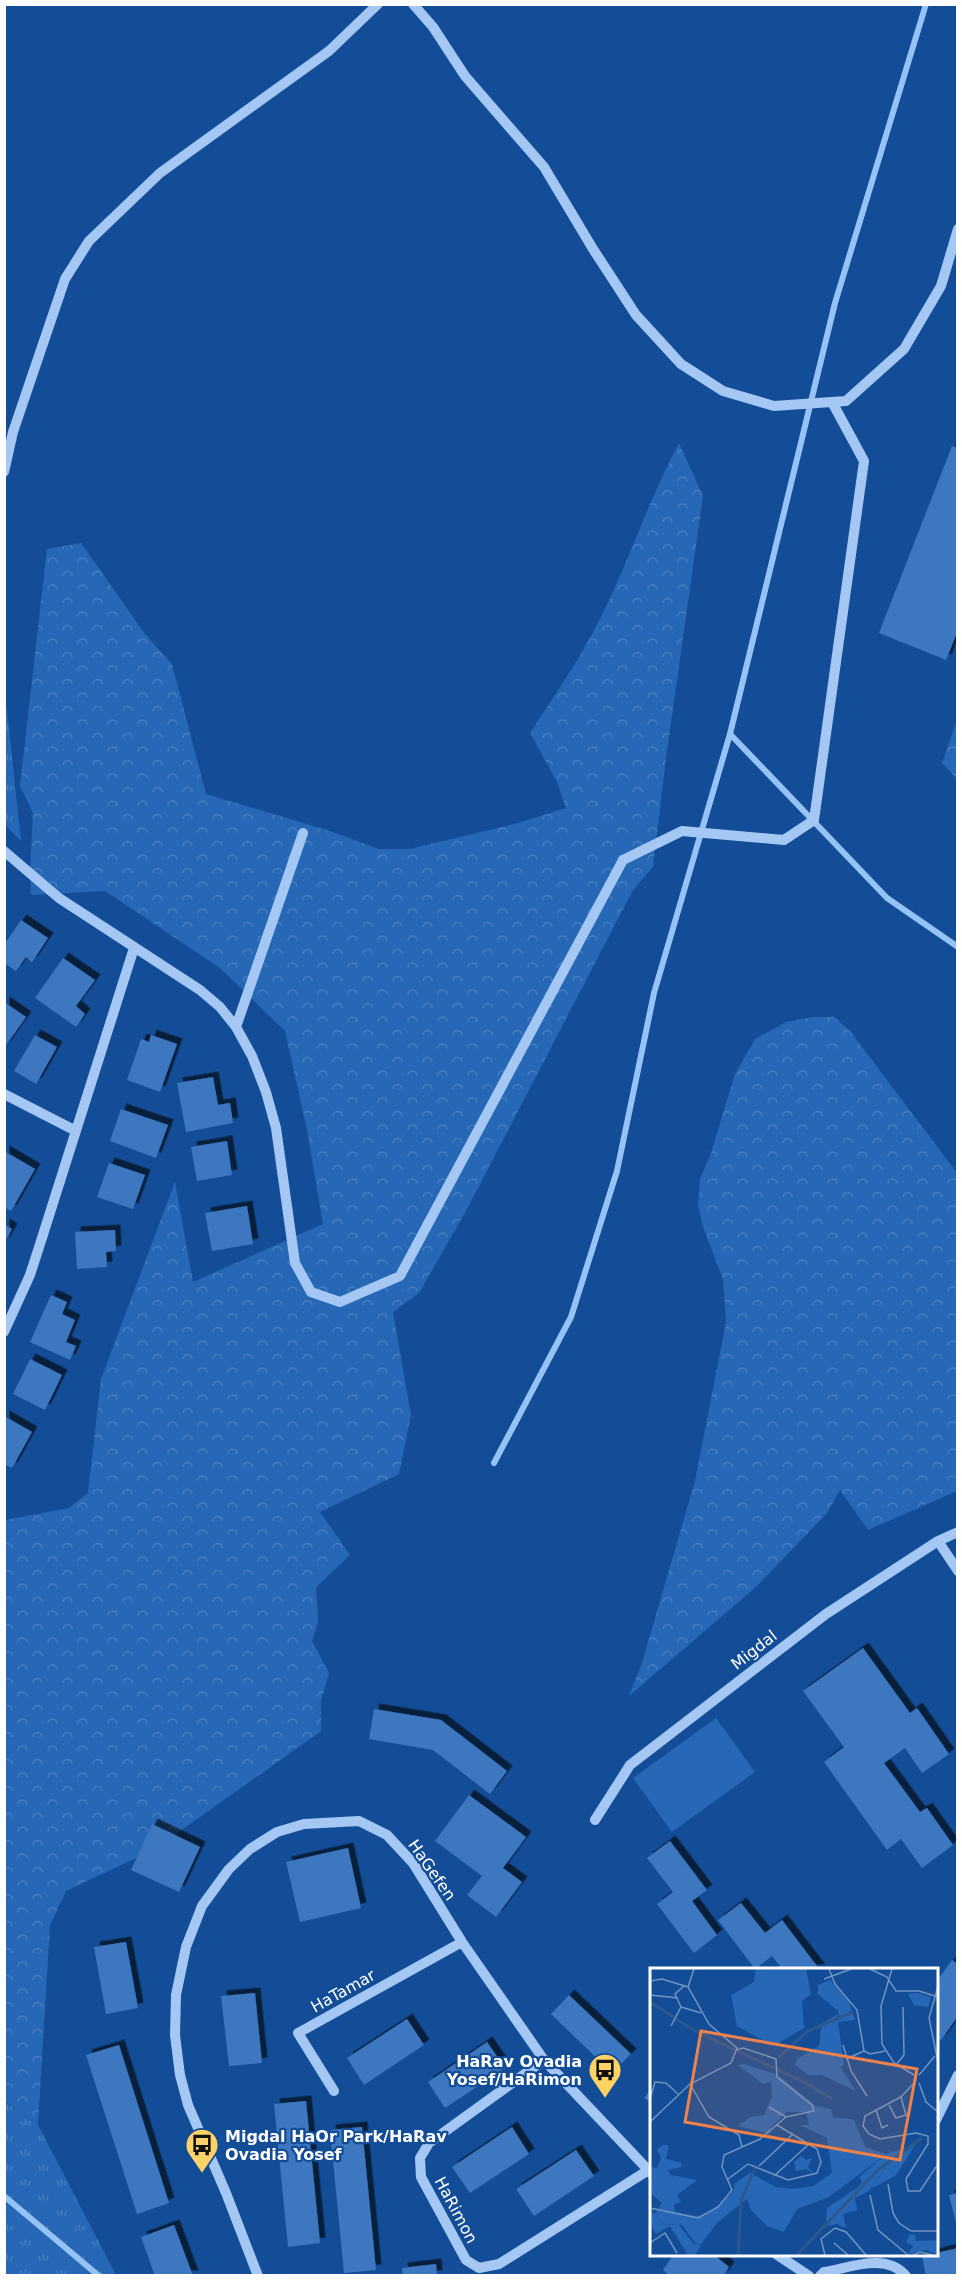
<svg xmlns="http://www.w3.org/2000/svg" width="962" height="2280" viewBox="0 0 962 2280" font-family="'DejaVu Sans',sans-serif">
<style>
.grass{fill:url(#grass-tufts)}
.forest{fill:url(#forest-crowns)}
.garden{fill:#2667b6}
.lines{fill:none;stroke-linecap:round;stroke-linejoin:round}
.stream{stroke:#96c3f6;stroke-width:6}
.building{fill:#3c77bf;filter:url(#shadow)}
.minor{stroke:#a4c8f3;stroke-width:10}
.labels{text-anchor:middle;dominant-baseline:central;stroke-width:4.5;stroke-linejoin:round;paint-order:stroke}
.street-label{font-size:16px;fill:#fff;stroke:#134d97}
.poi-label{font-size:16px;font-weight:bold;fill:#fff;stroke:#134d97;text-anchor:end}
.inset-river{fill:none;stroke:#2d588e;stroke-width:3}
.inset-road{fill:none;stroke:#7194c1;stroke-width:1.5}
.view{fill:#ee8249;fill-opacity:0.15;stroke:#ee8249;stroke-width:3}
.inset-edge{fill:none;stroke:#fff;stroke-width:3}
</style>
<defs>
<pattern id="grass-tufts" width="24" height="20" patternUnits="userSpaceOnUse" patternTransform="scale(1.5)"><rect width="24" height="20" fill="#2667b6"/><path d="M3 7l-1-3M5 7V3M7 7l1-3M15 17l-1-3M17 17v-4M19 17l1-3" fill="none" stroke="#477ec1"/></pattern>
<pattern id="forest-crowns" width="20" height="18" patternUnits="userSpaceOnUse" patternTransform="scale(1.5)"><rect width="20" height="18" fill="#2667b6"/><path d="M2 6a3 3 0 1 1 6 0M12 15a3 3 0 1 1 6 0" fill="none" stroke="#477ec1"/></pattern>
<filter id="shadow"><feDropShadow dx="5.5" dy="-5.5" stdDeviation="0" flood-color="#0009"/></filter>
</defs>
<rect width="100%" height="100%" fill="#134d97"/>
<path class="grass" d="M5 708 7 710 21 841 5 825Z
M4 2101 38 2125 116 2275H5Z"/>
<path class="forest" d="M679 443 703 496 666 758 653 867 633 890 466 1211 419 1293 393 1312 411 1415 399 1474 320 1512 350 1555 316 1587 318 1622 312 1641 329 1673 321 1701V1731L155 1849 66 1891 50 1925 38 2125 5 2101V1520L69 1508 88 1493 101 1379 175 1182 193 1282 323 1224 307 1130 285 1031 220 968 105 891 31 895 30 870 33 813 20 786 47 549 81 543 145 634 172 664 206 794 327 830 379 849H410L518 823 566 808 557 782 530 733C558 690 589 646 610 598 634 547 652 493 679 443Z
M957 720V779L942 763Z
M813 1017H834L850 1031 957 1173V1491L868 1530 840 1490 827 1513 757 1586 629 1696 642 1663 695 1481 726 1322 723 1279 704 1230 698 1206 700 1179 711 1153 735 1074 755 1039 786 1022Z"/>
<path class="garden" d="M716 1718 755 1772 672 1832 633 1778Z"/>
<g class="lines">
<path class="stream" d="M730 734 887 898 958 947
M494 1463 571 1317 617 1171 654 993 730 734 835 303 926 4
M4 2196 99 2276"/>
</g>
<path class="building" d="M952 446 958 448V630L946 660 879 633Z
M21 920 48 938 32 962 26 957 16 971 4 963V945Z
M63 958 95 980 76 1006 85 1014 76 1027 35 998Z
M4 1002 26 1017 4 1048Z
M35 1035 57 1047 36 1084 14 1071Z
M151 1035 177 1044 160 1092 127 1080 141 1039 149 1042Z
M213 1077 218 1105 230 1103 233 1123 186 1132 177 1083Z
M121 1109 168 1125 156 1158 110 1141Z
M227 1141 232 1175 197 1181 191 1147Z
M4 1151 35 1169 11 1211 4 1207Z
M109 1163 145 1175 133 1209 97 1197Z
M247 1206 253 1244 212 1251 205 1213Z
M4 1224 12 1229 4 1243Z
M115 1230 116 1251 106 1252 107 1267 77 1269 75 1232Z
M51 1295 67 1302 62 1314 75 1320 66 1342 76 1346 70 1360 30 1342Z
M30 1359 62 1375 45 1410 13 1394Z
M4 1416 32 1432 12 1468 4 1464Z
M863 1648 910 1713 917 1708 949 1754 922 1773 905 1748 884 1763 920 1812 927 1808 953 1845 922 1868 901 1839 887 1850 824 1762 844 1747 803 1691Z
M374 1709 441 1720 507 1771 490 1794 433 1750 369 1739Z
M469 1795 526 1837 503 1868 522 1882 496 1917 467 1895 482 1876 435 1841Z
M152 1824 200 1847 179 1892 131 1870Z
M670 1841 707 1890 692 1901 717 1935 694 1953 657 1904 673 1892 647 1858Z
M348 1848 361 1908 300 1922 286 1862Z
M741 1903 765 1933 782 1920 820 1970H783L772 1956 755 1969 718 1920Z
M126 1942 138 2008 106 2014 94 1947Z
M952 1960 958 1964V2016L941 2040 936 2037V1982Z
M255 1993 262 2063 229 2066 221 1996Z
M569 1995 631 2054 612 2073 551 2014Z
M407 2019 424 2045 364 2085 347 2058Z
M487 2042 505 2068 445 2108 428 2082Z
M119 2045 169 2203 137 2214 86 2055Z
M652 2088V2103L644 2098Z
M306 2101 320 2243 288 2247 274 2104Z
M362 2127 376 2270 344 2273 330 2130Z
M512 2127 529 2154 470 2193 452 2167Z
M576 2150 594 2176 534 2216 516 2189Z
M958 2193V2227H957L949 2195Z
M174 2225 193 2276H155L141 2237Z
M958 2248V2276H926L922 2256 936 2254V2253Z
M674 2254H713L729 2267 723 2276H670L663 2270Z
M436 2264 437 2276H403L402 2268Z"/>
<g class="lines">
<path class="minor" d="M413 4 433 27 465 76 544 167 593 249 636 315 681 364 723 391 774 406 846 401 904 349 941 286 958 229
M4 472 13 432 65 279 89 241 160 173 329 51 378 4
M303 833 236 1027 252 1056 266 1092 276 1128 295 1263 311 1292 340 1302 400 1276 623 860 682 831 784 840 814 820 864 461 832 402
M4 851 59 898 200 990 220 1007 236 1027
M4 1094 76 1131
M4 1332 30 1275 41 1241 134 948
M938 1541 958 1571
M595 1820 630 1765 826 1614 938 1541 958 1532
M544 2060 429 2143 420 2158 421 2177 466 2260 479 2268 499 2264 647 2171
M334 2091 298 2033 462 1942
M936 2120 958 2075
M776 2254 809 2276
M258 2276 226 2193 188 2105 180 2075 175 2035 176 1995 186 1947 202 1906 229 1869 250 1849 277 1832 304 1824 359 1821 387 1835 413 1863 462 1942 544 2060 652 2174
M820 2276 824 2272C849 2268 886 2252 906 2276"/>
</g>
<defs>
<g id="bus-pin" transform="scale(1.725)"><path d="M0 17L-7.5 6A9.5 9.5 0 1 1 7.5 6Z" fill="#ffd266" stroke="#134d97"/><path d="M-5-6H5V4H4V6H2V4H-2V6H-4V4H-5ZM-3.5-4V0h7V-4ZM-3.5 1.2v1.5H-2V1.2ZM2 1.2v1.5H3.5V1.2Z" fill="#111"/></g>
</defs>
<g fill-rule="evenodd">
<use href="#bus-pin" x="605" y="2070"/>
<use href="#bus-pin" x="202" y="2145"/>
</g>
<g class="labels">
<g class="street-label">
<text transform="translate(754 1650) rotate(-38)">Migdal</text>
<text transform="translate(432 1870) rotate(55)">HaGefen</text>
<text transform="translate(343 1991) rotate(-29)">HaTamar</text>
<text transform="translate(456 2210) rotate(62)">HaRimon</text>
</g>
<g class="poi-label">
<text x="582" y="2061">HaRav Ovadia<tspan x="582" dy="18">Yosef/HaRimon</tspan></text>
<text x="225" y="2136" text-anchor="start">Migdal HaOr Park/HaRav<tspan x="225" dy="18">Ovadia Yosef</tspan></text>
</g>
</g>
<g transform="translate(650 1968)">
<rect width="288" height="288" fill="#134d97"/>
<path d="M180 12 199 34 205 52 188 54V43L168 26V17ZM268 25 281 29 278 39 264 37 258 26ZM265 177 250 201 238 195 219 223 205 230 207 242 193 246 196 260 187 256 176 258 177 240 208 219 212 214 209 209 236 186ZM151 188 156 192 162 190 158 199 163 205 156 201 146 203 144 194ZM0 242 13 256 29 257 44 276 51 277 45 287H38L20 258 6 266 0 256Z" fill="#2667b6"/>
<path d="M106 1H156L161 26 152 33 154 60 123 78 87 58 81 27 104 14ZM187 46 194 97 190 99 206 123 172 107H158L145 97 147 91 169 78 172 56ZM94 96 128 107 166 138 181 141 183 149 204 152 215 179 236 186 179 229 147 241 134 264 117 258 101 242 97 231 68 254 51 276H46L32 257 14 256 3 248 12 235 0 225V199L7 200 11 190 7 182 12 177H19L16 191 32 195 31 199 18 202 21 207 47 212 27 227 31 234 24 236 25 244 46 248 59 245 83 224 85 215 100 205 126 219 143 221 163 218 182 205 177 170 150 157H159L156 144H137L121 159 120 166 88 158 101 149 114 147 122 129 121 114 113 116 88 97ZM238 195 250 201 245 208 221 221ZM260 266 265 267 266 273 288 272V287L276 282 258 286 263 278 256 274Z" fill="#2667b6"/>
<path class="inset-river" d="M0 34 45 63 156 115 182 131M128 90 158 63 203 44M88 287 91 233 105 200M147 287 228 202 272 170"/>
<path class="inset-road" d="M179 1 185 16 207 42 214 83 220 86 235 83M220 1 237 9 246 23H269L288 29M242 1 231 38 232 76 244 95 264 107M174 11 201 1M0 13 12 11 38 19 59 56 87 80 81 95 40 116 0 154M288 18 279 50 288 94M38 19 44 1M0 27 28 30M31 39 25 26 34 18M21 58 31 39 51 45M193 77 201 103 217 128M87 82 93 80 126 91 127 109 162 137 164 143 136 149 119 139M196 91 214 83M246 97 254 87 253 39M269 107 285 88M264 115 251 129 215 148 213 158 219 166 230 171 266 165 278 168V176L256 211 258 223H270L288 196M269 115 276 134 288 144M40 116 59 149 89 167 92 179M0 131 5 114 16 115 28 126M239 137 246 150 256 147 251 129M226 142 232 160 238 157M109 198 143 166M124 208 160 175M78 211 98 196 138 212 167 205 171 194 167 181 127 157M238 216 243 245 249 255 261 263H288M220 227 228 262 258 287M0 240 48 250 68 239 82 222 72 199 74 187 110 171 136 149M0 275 15 265 27 285M184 275 198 287M175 287 171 271 185 260 196 264 216 287M263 287 270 284 283 287"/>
<path class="view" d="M51 63 267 101 250 192 35 154Z"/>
<rect width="288" height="288" class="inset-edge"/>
</g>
<rect width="962" height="2280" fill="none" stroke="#ffffff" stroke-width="12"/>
</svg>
